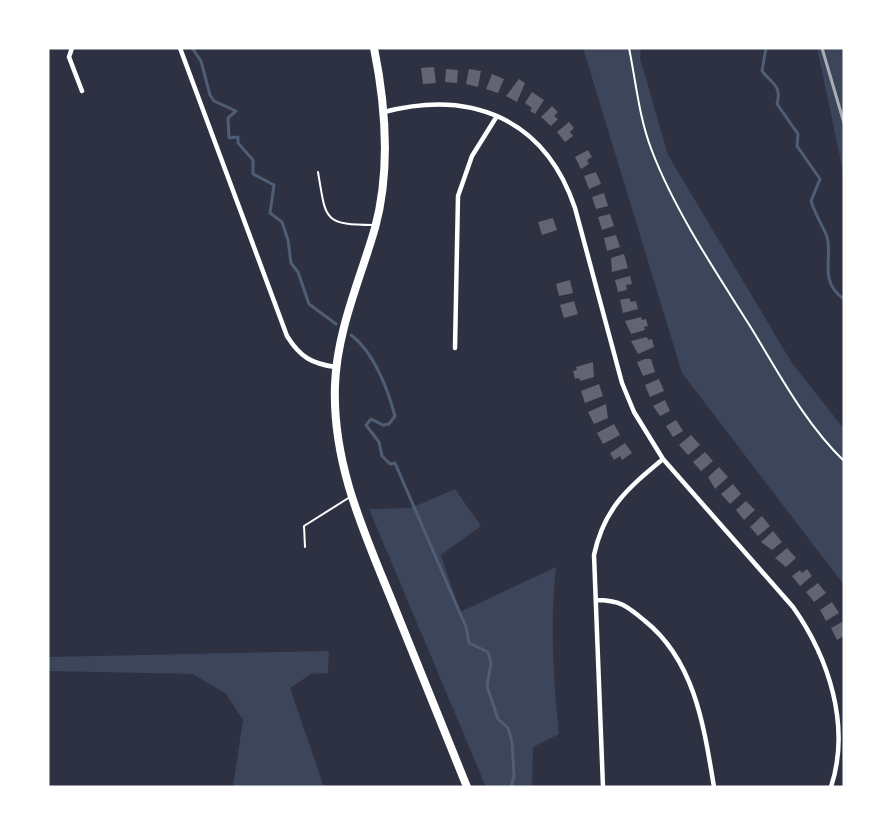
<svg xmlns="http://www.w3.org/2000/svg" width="892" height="835" viewBox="0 0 892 835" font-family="Jost,sans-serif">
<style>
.green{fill:#3c4559}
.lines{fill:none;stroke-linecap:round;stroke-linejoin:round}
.stream{stroke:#4f5d75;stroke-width:3}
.building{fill:#626471}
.service{stroke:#fff;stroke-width:2}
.minor{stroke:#fff;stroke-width:4.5}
.trunk{stroke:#fff;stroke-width:8}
.rail{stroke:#abadb3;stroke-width:3}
</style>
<rect width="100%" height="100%" fill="#2d3142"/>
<path class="green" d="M583 48H641L640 58 668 155 792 363 844 429V585L682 373Z
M817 48H844V176Z
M455 489 481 526 441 555 460 612 556 567C550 622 553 679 559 734L533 747 532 787H486L369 509 411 508Z
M329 651 328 673 311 674 290 688 324 787H233L243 720 226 694 193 674 48 671V657Z"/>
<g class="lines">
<path class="stream" d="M192 48 201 61 210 95 214 101 236 111 228 118 229 138 238 137V143L253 160V174L274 185 270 213 282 222 288 240 291 263 298 272 309 304 336 324
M766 48 762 71C772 84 782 85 777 104L798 134 797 146 820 179 811 201C815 214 822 224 827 237 833 256 818 282 844 299
M351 335C374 352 388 390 395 416L389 424 383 425 371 419 366 425 379 442 382 456 390 464 395 463 466 627 469 643 488 652 491 663 487 686 498 719 508 728 512 742 514 776 511 787"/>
</g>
<path class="building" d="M434 67 436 83 423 84 421 68Z
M446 69 458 70 457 83 445 82Z
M469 69 481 71 478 87 466 84Z
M492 74 504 79 498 93 486 89Z
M519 79 525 83 517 102 506 96Z
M532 92 544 100 535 114 530 111 532 108 525 103Z
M552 106 558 112 554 116 558 119 551 126 541 117Z
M569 122 574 128 570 132 573 136 565 142 557 132Z
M588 150 592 157 587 160 589 164 581 169 575 157Z
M596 172 601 184 589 189 584 176Z
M604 193 608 206 596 209 592 197Z
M610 214 614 226 602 230 598 217Z
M553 218 557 230 542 235 538 222Z
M616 235 620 247 607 251 604 238Z
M624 254 628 268 612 272 611 258Z
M630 276 632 284 626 285 627 290 618 292 615 280Z
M570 280 573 293 559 296 556 284Z
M629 298 631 302 636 301 638 309 623 313 620 300Z
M574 301 578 314 564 318 560 305Z
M641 317 642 320 646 319 648 326 644 327 645 330 631 334 625 321Z
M647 337 648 340 652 339 654 347 638 354 631 341Z
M645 359H651L655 372 643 376 637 362Z
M593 362 594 377 580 381 579 378 575 379 573 371 577 370 576 367Z
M659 379 664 391 650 397 645 385Z
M599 384 603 396 585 403 581 391Z
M665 400 670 411 660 416 653 406Z
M606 404 608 418 594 424 588 412Z
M676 420 683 431 673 437 666 426Z
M614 424 620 435 603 444 597 433Z
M691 435 700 445 688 455 679 445Z
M625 443 632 453 622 460 620 456 614 460 610 453Z
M705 452 713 461 701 471 693 462Z
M719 467 728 477 715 489 708 477Z
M733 484 741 494 730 504 721 494Z
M746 501 755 510 744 520 736 510Z
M762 516 770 526 758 536 750 527Z
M773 531 782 542 772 550 761 542Z
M787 548 796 558 786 567 775 558Z
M807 569 812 576 800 586 792 576 800 570 802 573Z
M818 583 826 593 814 602 806 592Z
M832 602 839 613 826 621 820 610Z
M842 622 844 636 837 640 831 628Z"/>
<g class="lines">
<path class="service" d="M629 48C636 82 639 118 652 151 675 211 716 272 750 326 779 373 804 422 844 461
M318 172C326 218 322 225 373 225
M305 547 304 526 350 497"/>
<path class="minor" d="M72 48 69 57 82 91
M180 48 287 336C300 357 312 364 336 367
M384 112C472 89 545 119 575 208L622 383 634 412 663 459 793 607C829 658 851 726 831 787
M455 348 458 196 472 156 497 116
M596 600C620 600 627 606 645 621 695 661 704 727 714 787
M603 787 594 555C604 508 628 488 663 459"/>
<path class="trunk" d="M374 48C386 107 391 169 375 228 360 280 337 330 335 385 332 465 365 534 394 606 418 667 443 727 467 787"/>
<path class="rail" d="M822 48 844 123"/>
</g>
<rect width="892" height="835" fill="none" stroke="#ffffff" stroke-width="99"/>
</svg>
